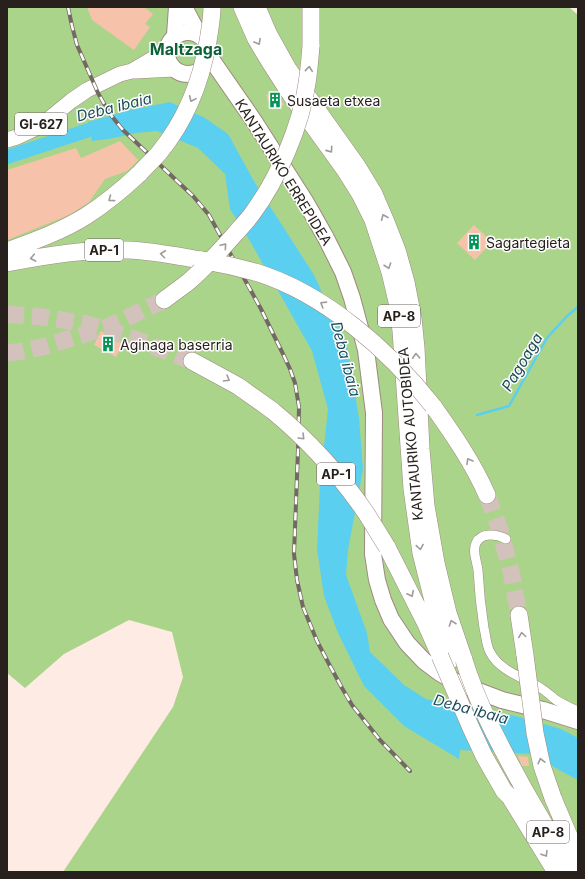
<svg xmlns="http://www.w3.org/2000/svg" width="585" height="879" viewBox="0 0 585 879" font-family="Inter,sans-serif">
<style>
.green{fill:#abd48b}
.water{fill:#5acff0}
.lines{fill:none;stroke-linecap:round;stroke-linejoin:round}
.stream{stroke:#5acff0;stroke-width:2.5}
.river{stroke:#5acff0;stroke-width:14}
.building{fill:#f6c2aa}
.motorway-tunnel{stroke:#d3c2bb;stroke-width:17;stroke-dasharray:17 8;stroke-linecap:butt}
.minor-casing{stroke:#9e897f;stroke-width:10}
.primary-casing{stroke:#9e897f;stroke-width:16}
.trunk-casing{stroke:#9e897f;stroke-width:18}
.motorway-casing{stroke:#9e897f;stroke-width:18}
.minor{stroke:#fff;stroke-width:9}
.primary{stroke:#fff;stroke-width:15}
.trunk{stroke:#fff;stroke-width:16}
.motorway{stroke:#fff;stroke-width:17}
.rail-casing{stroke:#746863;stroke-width:4}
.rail{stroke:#fdfdfd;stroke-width:2.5;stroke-dasharray:8;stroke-linecap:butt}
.motorway-bridge-casing{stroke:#9e897f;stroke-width:18;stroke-linecap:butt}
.motorway-bridge{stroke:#fff;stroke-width:17}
.oneway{stroke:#9e9b99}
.labels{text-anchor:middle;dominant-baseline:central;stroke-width:3;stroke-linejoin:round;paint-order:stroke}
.shield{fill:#fdfdfd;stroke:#686260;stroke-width:1}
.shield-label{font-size:13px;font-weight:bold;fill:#28201c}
.poi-label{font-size:14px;fill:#28201c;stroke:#fdfdfd;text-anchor:start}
.street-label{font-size:14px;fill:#28201c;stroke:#fdfdfd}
.water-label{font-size:15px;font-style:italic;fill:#1a4c5a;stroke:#fdfdfd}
.quarter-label{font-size:16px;font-weight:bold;fill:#0c6139;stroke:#fdfdfd}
</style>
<rect width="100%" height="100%" fill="#feebe3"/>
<path class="green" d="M7 7H569L578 15V872H63L173 707 183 677 172 632 129 620 64 654 25 688 7 673Z"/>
<path class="water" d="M170 102 205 118 228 134 255 183 314 275 347 347 359 418 363 469 348 550 346 575 367 633 370 652 404 685 426 699 516 716 561 729 578 738V780L559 770 533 754 460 750 459 759 404 726 364 686 338 633 324 596 317 549 320 485 328 409 312 351 250 241 230 209 225 174 198 148 157 131 136 133 114 138 92 141 88 122 130 110Z"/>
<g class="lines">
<path class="stream" d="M477 415 509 406 547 338 567 316 578 307"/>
<path class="river" d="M7 157 107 124"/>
</g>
<path class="building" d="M87 7H144L153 14 145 24 150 27 134 50 92 20Z
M272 92 273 95 278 93 284 105 272 110 266 95Z
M120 141 138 160 127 171 105 179 89 202 72 213 64 217 7 240V170L76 148 81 158Z
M474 225 492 242 475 260 457 243Z
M101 331 123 343 116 357 94 345Z
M518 756 528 757 529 766H522Z"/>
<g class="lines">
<path class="motorway-tunnel" d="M7 314 43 317 87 324 132 338 192 361
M7 353 23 351 46 346 108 327 164 300
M487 495 499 527 511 571 519 615"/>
<g class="minor-casing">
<path id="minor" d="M506 539C497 534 481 532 476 543 472 551 477 562 478 570 479 590 481 609 484 628 486 635 486 645 490 652 500 672 524 677 542 689 547 692 551 696 556 700 563 704 570 708 578 711"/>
</g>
<g class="primary-casing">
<path id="primary" d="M135 71 174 69
M7 140 17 137 34 129 49 119 71 101 87 90 120 74 132 71 166 51"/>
</g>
<g class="trunk-casing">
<path id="trunk" d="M184 7 199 35
M167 53a21 21 0 1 1 42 0a21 21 0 1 1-42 0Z
M175 35 177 7
M209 56 254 121 305 201 326 238 343 272 352 298 366 350 374 413 373 554 377 580 383 600 391 619 407 643 424 661 440 673 452 680 465 686 502 700 543 710 578 721"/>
</g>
<g class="motorway-casing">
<path id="motorway" d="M242 7 256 39 271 64 291 95 345 170 360 194 373 220 390 272 398 306 401 331 412 489 421 553 438 621 451 660
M257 7 269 35 288 69 357 166 374 194 386 222 397 250 406 282 413 318 416 348 421 449 426 506 436 563 448 613 464 660
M311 7V46
M7 251C34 241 62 231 86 216 106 203 123 189 140 173
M7 263C49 255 86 249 128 250 153 251 177 256 201 260
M164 300 187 283
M192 361 238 386 273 411
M433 406C453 434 473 463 487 495
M387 547 426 624 438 651
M519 615 525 655
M525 791 572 872
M510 797 556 872
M553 798 578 857"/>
</g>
<use href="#minor" class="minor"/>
<use href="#primary" class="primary"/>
<use href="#trunk" class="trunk"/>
<use href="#motorway" class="motorway"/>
<g class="rail-casing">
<path id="rail" d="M68 7 72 26 77 45 98 93 110 114 123 130 193 196 209 215 261 309 283 354 290 369 295 383 299 407 298 450 294 554 297 580 303 607 317 641 329 664 342 688 352 705 380 740 410 771"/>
</g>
<use href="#rail" class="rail"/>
<g class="motorway-bridge-casing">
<path id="motorway-bridge" d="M140 173C146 166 153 160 159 153 186 120 201 82 208 41 210 29 212 18 212 7
M201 260C219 263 237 267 255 272 324 293 389 350 433 406
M187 283C204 269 219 252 234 235 240 228 246 222 252 214 278 179 301 126 307 83 309 71 310 58 311 46
M273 411C308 440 340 475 366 513 373 524 380 536 387 547
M525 655 535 733 542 766 553 798
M440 656 471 728 484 756 504 791 510 797
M464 660C478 706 502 749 525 791"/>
</g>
<use href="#motorway-bridge" class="motorway-bridge"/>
</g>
<defs><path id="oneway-chevron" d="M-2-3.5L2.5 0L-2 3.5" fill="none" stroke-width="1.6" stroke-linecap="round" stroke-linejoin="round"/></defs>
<g class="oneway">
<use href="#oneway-chevron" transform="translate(258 42) rotate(61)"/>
<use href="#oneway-chevron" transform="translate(309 69) rotate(-84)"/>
<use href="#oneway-chevron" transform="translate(192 99) rotate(114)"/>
<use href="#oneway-chevron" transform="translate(330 150) rotate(55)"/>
<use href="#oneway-chevron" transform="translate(111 199) rotate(143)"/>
<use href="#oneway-chevron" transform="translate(384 217) rotate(-113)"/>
<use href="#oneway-chevron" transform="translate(224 246) rotate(-49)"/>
<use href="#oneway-chevron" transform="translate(163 254) rotate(-173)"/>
<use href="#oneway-chevron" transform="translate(33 258) rotate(169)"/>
<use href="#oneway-chevron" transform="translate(388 266) rotate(71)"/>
<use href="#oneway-chevron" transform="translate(323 304) rotate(-148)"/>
<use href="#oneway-chevron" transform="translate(416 356) rotate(-93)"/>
<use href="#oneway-chevron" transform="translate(227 379) rotate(30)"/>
<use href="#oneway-chevron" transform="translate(302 437) rotate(45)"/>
<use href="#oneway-chevron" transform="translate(469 461) rotate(-120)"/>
<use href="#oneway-chevron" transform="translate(420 547) rotate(81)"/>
<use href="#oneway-chevron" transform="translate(411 594) rotate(63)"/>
<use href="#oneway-chevron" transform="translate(452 623) rotate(-109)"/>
<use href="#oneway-chevron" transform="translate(522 635) rotate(-98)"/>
<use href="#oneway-chevron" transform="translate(541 761) rotate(-104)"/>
<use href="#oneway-chevron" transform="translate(545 854) rotate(58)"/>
</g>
<defs>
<g id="building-bare" transform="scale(1.2)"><path d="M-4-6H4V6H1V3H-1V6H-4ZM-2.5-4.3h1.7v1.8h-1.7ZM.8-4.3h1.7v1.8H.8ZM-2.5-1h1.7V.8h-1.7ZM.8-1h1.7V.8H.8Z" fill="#009658" stroke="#fdfdfd" stroke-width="2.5" paint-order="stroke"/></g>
</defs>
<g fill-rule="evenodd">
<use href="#building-bare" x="275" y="100"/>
<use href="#building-bare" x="474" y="242"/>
<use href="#building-bare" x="108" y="344"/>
</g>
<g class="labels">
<g class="shield">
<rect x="15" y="113" width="52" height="22" rx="3"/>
<rect x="85" y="239" width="38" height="22" rx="3"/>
<rect x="378" y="305" width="42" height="22" rx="3"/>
<rect x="317" y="463" width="38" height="22" rx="3"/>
<rect x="527" y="821" width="42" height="22" rx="3"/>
</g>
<g class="shield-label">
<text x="41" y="124">GI-627</text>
<text x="104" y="250">AP-1</text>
<text x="399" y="316">AP-8</text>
<text x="336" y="474">AP-1</text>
<text x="548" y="832">AP-8</text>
</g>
<g class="poi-label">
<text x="287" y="100">Susaeta etxea</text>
<text x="486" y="242">Sagartegieta</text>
<text x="120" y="344">Aginaga baserria</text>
</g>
<g class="street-label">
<text transform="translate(284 172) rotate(58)">KANTAURIKO ERREPIDEA</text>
<text transform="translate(410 434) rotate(-95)">KANTAURIKO AUTOBIDEA</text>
</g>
<g class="water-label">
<text transform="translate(114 107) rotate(-14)">Deba ibaia</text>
<text transform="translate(346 359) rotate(75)">Deba ibaia</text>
<text transform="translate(522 362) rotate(-59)">Pagoaga</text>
<text transform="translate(471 709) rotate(15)">Deba ibaia</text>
</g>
<g class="quarter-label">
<text x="186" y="49">Maltzaga</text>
</g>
</g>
<rect width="585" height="879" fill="none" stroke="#28201c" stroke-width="16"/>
</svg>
